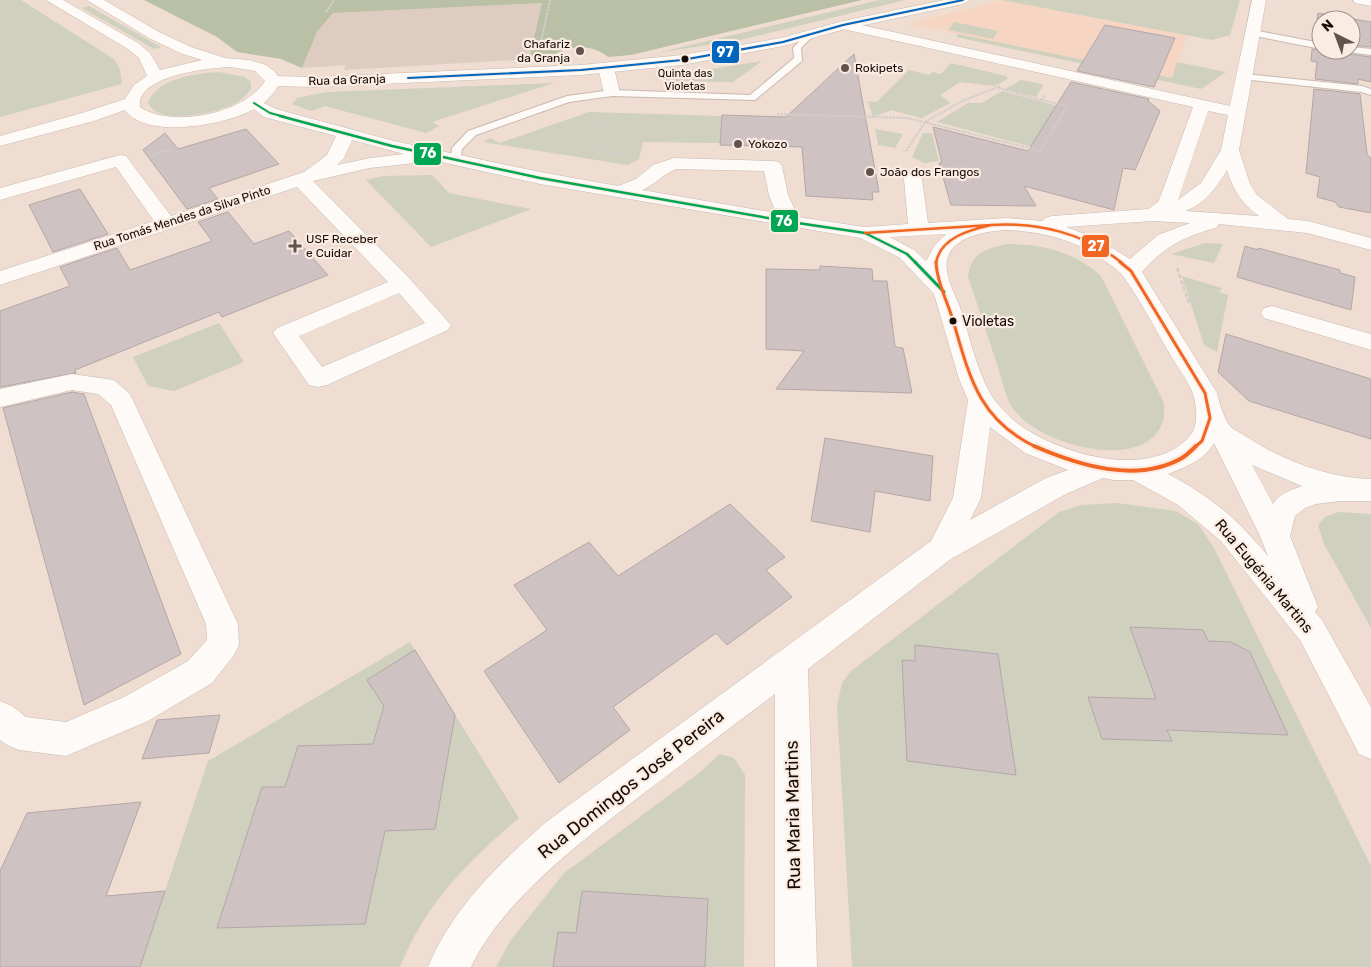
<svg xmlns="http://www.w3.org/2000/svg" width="1371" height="967" viewBox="0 0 1371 967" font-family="Rubik,sans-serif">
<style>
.industrial{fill:#dfccc0}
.built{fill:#f6d6c3}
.green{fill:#cfd0be}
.forest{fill:#b9c0a6}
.building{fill:#cec2c3;stroke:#b3a7a7}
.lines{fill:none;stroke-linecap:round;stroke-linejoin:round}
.lane-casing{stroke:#c8b9b0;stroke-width:2}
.street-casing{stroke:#c8b9b0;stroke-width:1}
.secondary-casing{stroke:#c8b9b0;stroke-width:1}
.primary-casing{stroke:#c8b9b0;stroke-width:1}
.path-far1{stroke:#d2cdc9;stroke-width:2;stroke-dasharray:2.5 1;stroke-linecap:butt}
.path{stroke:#d2cdc9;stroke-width:2.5;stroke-dasharray:4.5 2;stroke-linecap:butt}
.lane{fill:#fdfaf8;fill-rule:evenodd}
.street{fill:#fdfaf8;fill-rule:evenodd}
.secondary{fill:#fdfaf8;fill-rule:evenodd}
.primary{fill:#fdfaf8;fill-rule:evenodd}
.bus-1-far2-casing{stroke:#faece3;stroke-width:4}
.bus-1-far1-casing{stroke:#faece3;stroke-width:5}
.bus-1-casing{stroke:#faece3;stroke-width:6}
.bus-2-casing{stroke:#faece3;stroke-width:4}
.bus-3-far2-casing{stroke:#faece3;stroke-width:5}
.bus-3-far1-casing{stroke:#faece3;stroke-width:6}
.bus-3-casing{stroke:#faece3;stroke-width:8}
.bus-1-far2{stroke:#00a651;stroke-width:2}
.bus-1-far1{stroke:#00a651;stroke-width:2.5}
.bus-1{stroke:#00a651;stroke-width:3}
.bus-2{stroke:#0065bd;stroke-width:2}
.bus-3-far2{stroke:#f26522;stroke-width:2.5}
.bus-3-far1{stroke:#f26522;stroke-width:3}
.bus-3{stroke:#f26522;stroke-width:4}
.poi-dot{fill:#62544c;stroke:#faece3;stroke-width:2}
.bus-dot{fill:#160b05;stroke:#faece3;stroke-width:2}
.labels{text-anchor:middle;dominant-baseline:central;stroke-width:4.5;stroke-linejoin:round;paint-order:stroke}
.far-bus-label{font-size:11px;fill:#160b05;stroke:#faece3}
.far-poi-label{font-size:12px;fill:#160b05;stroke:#faece3;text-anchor:start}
.far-street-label{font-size:12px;fill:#160b05;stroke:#faece3}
.bus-label{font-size:14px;fill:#160b05;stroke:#faece3;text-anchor:start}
.street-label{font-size:15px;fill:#160b05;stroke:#faece3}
.near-street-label{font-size:18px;fill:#160b05;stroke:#faece3}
.line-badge{stroke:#faece3;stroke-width:2}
.badge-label{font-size:14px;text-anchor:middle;font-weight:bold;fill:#fff}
</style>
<rect width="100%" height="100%" fill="#f0ddd1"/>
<path class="industrial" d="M542 3 529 59 344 70 346 65 302 68 317 32 333 13Z"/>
<path class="built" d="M1001 0 1187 35 1172 78 908 24Z"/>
<path class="green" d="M0 0H21L114 59 120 69 122 84 0 117Z
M880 0H905L745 39 657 53Z
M1001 0H1240L1230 35 1212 40Z
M89 6 152 42 162 47 154 49 82 8Z
M954 22 998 31 993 39 948 30Z
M958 34 1172 78 1177 62 1226 72 1201 89 956 37Z
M762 61 733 82 669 81 655 78Z
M951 63 1006 76 1008 79 995 86 960 82 940 95 950 103 922 118 891 110 873 117 868 101 877 102 909 70 930 75 932 72 941 74Z
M219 72 245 77 251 82V89C246 96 241 100 234 104 215 113 157 127 148 102 160 77 195 74 219 72Z
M1021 80 1042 84 1043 86 1036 97 1005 89Z
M554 83 432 122 439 126 426 133 325 106 311 111 292 104 297 98 326 92Z
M1002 91 1061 107 1036 148 937 122 968 103H982Z
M589 112 722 116 721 143 643 142 639 159 628 165 483 142 490 138 500 143Z
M875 129 903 134 895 148 878 145Z
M923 133H932L939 161 924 163 912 157Z
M432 175 449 193 531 209 431 247 366 180 383 176Z
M1205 243 1223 244 1214 263 1171 254Z
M1008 244C1044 244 1074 252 1101 276L1164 403C1164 408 1165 416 1163 421 1146 476 1031 444 1010 404 1004 392 1001 377 997 364 987 335 978 306 968 277 971 252 986 249 1008 244Z
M1182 276 1222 288 1219 292 1228 295 1217 352 1204 345Z
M219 323 244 362 174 391 148 386 133 357Z
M1117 503 1176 511 1198 524 1214 548 1371 866V967H852L837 705 842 683 851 671 1059 512 1082 505Z
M1338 512 1371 514V628L1324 544 1318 525 1325 517Z
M410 642 519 818C469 860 425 904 400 967H140L208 761Z
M720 754 734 758 745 775 744 967H496L510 941 564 873 699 773Z"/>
<path class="forest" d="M144 0H862L631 55 608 57C593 44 565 44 551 58L529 59 542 3 333 13 317 32 302 68 281 59 237 52 217 37Z"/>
<path class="building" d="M1318 13 1371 22V47L1351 45V20H1321V41L1314 40Z
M1105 25 1175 38 1154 87 1077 71Z
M1312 49 1345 50 1348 54 1371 57V82L1358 79V84L1315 79 1317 62 1311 61Z
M854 54 879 192H872L873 200 806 196 802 147 720 145 722 115 786 117Z
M1071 82 1149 99 1148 101 1160 111 1135 170 1123 168 1114 210 1024 186 1036 206 951 205 939 163H942L933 127 1028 151Z
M1314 89 1360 94 1367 154 1371 159V213L1339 207 1335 202 1317 197 1320 177 1306 173Z
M246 129 279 164 209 188 218 199 187 209 143 150 165 133 178 149Z
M80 189 108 234 53 252 29 205Z
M228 212 254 244 289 231 328 275 222 317 219 312 75 370 76 373 0 387V311L70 286 60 267 117 248 130 270 212 241 198 222Z
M1245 246 1258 250V248L1340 270V273L1355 277 1351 310 1237 277Z
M820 266 872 269 873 281H887L895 347 903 348 912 393 776 389 804 351 766 349V269L820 270Z
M1226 334 1371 379V439L1249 401 1218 372Z
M72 392 84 394 181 654 84 705 3 408Z
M825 438 933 456 930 501 875 491 870 532 811 521Z
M730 504 785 557 766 570 792 597 727 645 716 633 613 707 630 730 559 783 484 671 547 630 514 585 589 542 618 576Z
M1130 627 1203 630 1208 641 1231 642 1250 652 1288 735 1167 730 1172 741 1102 739 1088 697 1156 699Z
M915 645 998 654 1016 775 907 761 902 660 915 661Z
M415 650 455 715 435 829 385 831 365 924 217 928 262 787H285L298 746 373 744 384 706 367 680Z
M220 715 209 753 142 759 157 720Z
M141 802 106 896 165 891 140 967H0V871L27 813Z
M582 891 708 899 705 967H553L558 932 576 933Z"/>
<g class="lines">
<g class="lane-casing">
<path id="lane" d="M1253 30 1321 43V49L1250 35V31Z
M807 33 814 35 801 48 802 61 755 100 612 96 569 102 476 135 462 149 460 162 456 163 451 160 452 148 468 131 567 96 612 90 750 95 794 58 793 48Z
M1351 47 1371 49V55L1348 52 1347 50H1351Z
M1245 74 1362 86 1371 89V95L1361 92 1242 79V75Z"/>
</g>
<g class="street-casing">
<path id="street" d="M1252 0H1266L1239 150 1250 184 1257 195 1288 219 1308 221 1371 238V250L1307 233 1219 224 1216 228C1185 236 1163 247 1142 272L1217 393C1219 402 1225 422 1232 428 1235 431 1242 433 1245 436 1282 460 1327 478 1371 479V501H1340L1316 504 1305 508 1295 516 1290 536 1318 607 1315 612 1322 620 1371 707V759L1359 754 1300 640 1221 541 1178 505 1133 480H1113L1103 478 1066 494 951 559 808 669 817 967H775V694C731 727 688 760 644 793 585 839 504 898 471 967H428C453 907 499 864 546 822L931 541 953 498 968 400 959 379 934 294 900 258 860 238 540 184 424 158 421 162 415 163 370 168 313 181 410 279 451 325 448 330 327 385 318 387 309 385 273 333 277 328 388 282 297 187 0 285V271L154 221 116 167 0 200V188L120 155 126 156 171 216 304 172 327 155 336 136 264 117 246 103 248 100 254 98 276 109 394 141 540 172 618 186 636 179 653 165 674 158 773 161 779 162 782 166 788 195 798 217 865 227 908 224 904 179 906 175 913 173 920 175 922 179 928 223 1007 218 1042 221 1045 218 1052 216 1148 209 1158 202 1161 195 1193 107 843 29 836 25 843 21 1230 106ZM1208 111 1228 115 1221 150 1201 183 1178 200ZM352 140 404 154 370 158 337 165 344 158ZM676 169 764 171 769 195 776 213 642 190C655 185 663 174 676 169ZM1227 170C1234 192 1241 202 1259 216L1185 211C1205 204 1217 187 1227 170ZM1153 221 1190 223 1158 235 1130 259 1096 238 1066 227ZM1007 230C1045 232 1079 241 1109 264 1114 267 1120 272 1123 276 1141 301 1155 329 1170 354 1177 367 1188 380 1193 394 1197 407 1199 426 1189 437 1148 482 1053 453 1012 419 1005 412 995 402 990 393 976 367 969 335 960 307 956 297 950 286 948 276 947 272 946 264 947 260 952 236 987 231 1007 230ZM946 234 935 245 926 261 914 250 890 237ZM399 293 425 323 322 367 299 336ZM990 427 1025 453 1068 470 1046 478 970 520 981 498ZM1214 443 1260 536 1268 556C1236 518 1212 497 1168 474 1186 467 1204 460 1214 443ZM1252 465 1302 486C1291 490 1280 493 1273 504Z
M1353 0H1371V6L1355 3Z
M606 63 611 65 614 68 620 93 618 96H606L604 93 598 68 601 65Z
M1272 306 1371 334V350L1264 318 1261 313 1264 308Z
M72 374 114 380 130 394 238 624 239 645 234 655 212 683 148 721 66 756 19 750 7 745 0 740V701L12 706 26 717 66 722 124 697 188 661 207 640 206 624 111 405 98 394 72 390 0 407V389Z"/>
</g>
<g class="secondary-casing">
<path id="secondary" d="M944 0H970L963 4 845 29 783 46 682 65 581 75 314 87 273 86 267 84 265 81 267 78 273 76 314 77 581 65 682 55 781 38 843 21Z"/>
</g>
<g class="primary-casing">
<path id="primary" d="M46 0H63L138 43 150 53 160 70 202 60 180 53 149 38 87 0H104L159 32 191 47 225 58 249 60 266 65 275 72 281 81C275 92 269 100 258 107 231 124 147 141 125 110L94 121 0 146V136L82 113 125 99 134 85 147 76 139 58 128 49ZM230 67 255 71 265 81C246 113 171 129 140 107 136 75 209 68 230 67Z"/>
</g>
<path class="path-far1" d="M1103 0 1108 1
M326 12 334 0
M540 46 550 0
M999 88 1041 100
M777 114 908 118 1040 151 1067 106 1041 100 1045 95
M604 118 590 137C599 154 615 154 632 154
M906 151 925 122 962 101 1001 86
M152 155 170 150"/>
<path class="path" d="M1177 268 1189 303"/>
<use href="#lane" class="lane"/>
<use href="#street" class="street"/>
<use href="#secondary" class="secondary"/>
<use href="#primary" class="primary"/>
<g class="bus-1-far2-casing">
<path id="bus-1-far2" d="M254 103 270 113 285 117"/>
</g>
<g class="bus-1-far1-casing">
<path id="bus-1-far1" d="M280 116 392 146 540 178 791 222 865 233 907 254 916 263"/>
</g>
<g class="bus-1-casing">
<path id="bus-1" d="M915 262 944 292"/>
</g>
<g class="bus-2-casing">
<path id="bus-2" d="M408 78 581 70 682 60 783 42 843 25 963 0"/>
</g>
<g class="bus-3-far2-casing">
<path id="bus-3-far2" d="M991 225C1037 222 1085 233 1122 263
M865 233 991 225
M936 263C940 238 969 230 991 225"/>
</g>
<g class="bus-3-far1-casing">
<path id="bus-3-far1" d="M936 262C937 281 946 299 952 317 969 374 977 419 1036 447
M1120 262 1131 271 1205 393 1210 418 1202 441 1195 447"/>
</g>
<g class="bus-3-casing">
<path id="bus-3" d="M1034 446C1078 465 1136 484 1182 458 1187 455 1192 450 1196 446"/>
</g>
<use href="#bus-1-far2" class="bus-1-far2"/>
<use href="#bus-1-far1" class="bus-1-far1"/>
<use href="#bus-1" class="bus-1"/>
<use href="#bus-2" class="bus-2"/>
<use href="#bus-3-far2" class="bus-3-far2"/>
<use href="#bus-3-far1" class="bus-3-far1"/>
<use href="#bus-3" class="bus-3"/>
</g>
<g class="poi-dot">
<circle cx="580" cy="51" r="5"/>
<circle cx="845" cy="68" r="5"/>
<circle cx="738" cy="144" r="5"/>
<circle cx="870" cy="172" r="5"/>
<path d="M292.5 238.5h5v5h5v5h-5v5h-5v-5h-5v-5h5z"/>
</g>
<g class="bus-dot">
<circle cx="685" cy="59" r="4.5"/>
<circle cx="953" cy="321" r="4.5"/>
</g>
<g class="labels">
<g class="far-bus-label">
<text x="685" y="73">Quinta das<tspan x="685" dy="13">Violetas</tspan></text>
</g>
<g class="far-poi-label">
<text x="570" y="44" text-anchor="end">Chafariz<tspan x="570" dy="14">da Granja</tspan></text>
<text x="855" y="68">Rokipets</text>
<text x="748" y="144">Yokozo</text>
<text x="880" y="172">João dos Frangos</text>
<text x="306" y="239">USF Receber<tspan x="306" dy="14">e Cuidar</tspan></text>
</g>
<g class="far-street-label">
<text transform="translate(347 80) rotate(-2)">Rua da Granja</text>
<text transform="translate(182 218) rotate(-18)">Rua Tomás Mendes da Silva Pinto</text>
</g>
<g class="bus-label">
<text x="962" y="321">Violetas</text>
</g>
<g class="street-label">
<text transform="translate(1264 576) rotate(50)">Rua Eugénia Martins</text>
</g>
<g class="near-street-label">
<text transform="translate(631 784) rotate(-38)">Rua Domingos José Pereira</text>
<text transform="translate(793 815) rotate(-91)">Rua Maria Martins</text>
</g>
</g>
<g class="line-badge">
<rect x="711" y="40" width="29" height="24" rx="5" fill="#0065bd"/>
<rect x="413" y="142" width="29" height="24" rx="5" fill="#00a651"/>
<rect x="770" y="209" width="29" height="24" rx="5" fill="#00a651"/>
<rect x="1081" y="234" width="29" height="24" rx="5" fill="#f26522"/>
</g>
<g class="badge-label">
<text x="725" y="57">97</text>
<text x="428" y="158">76</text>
<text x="784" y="226">76</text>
<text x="1096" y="251">27</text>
</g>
<g transform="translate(1336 35) rotate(318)"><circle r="24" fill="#faece3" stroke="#9f928a"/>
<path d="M0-4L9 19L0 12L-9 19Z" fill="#62544c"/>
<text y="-8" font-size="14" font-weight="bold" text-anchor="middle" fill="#160b05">N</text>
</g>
</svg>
